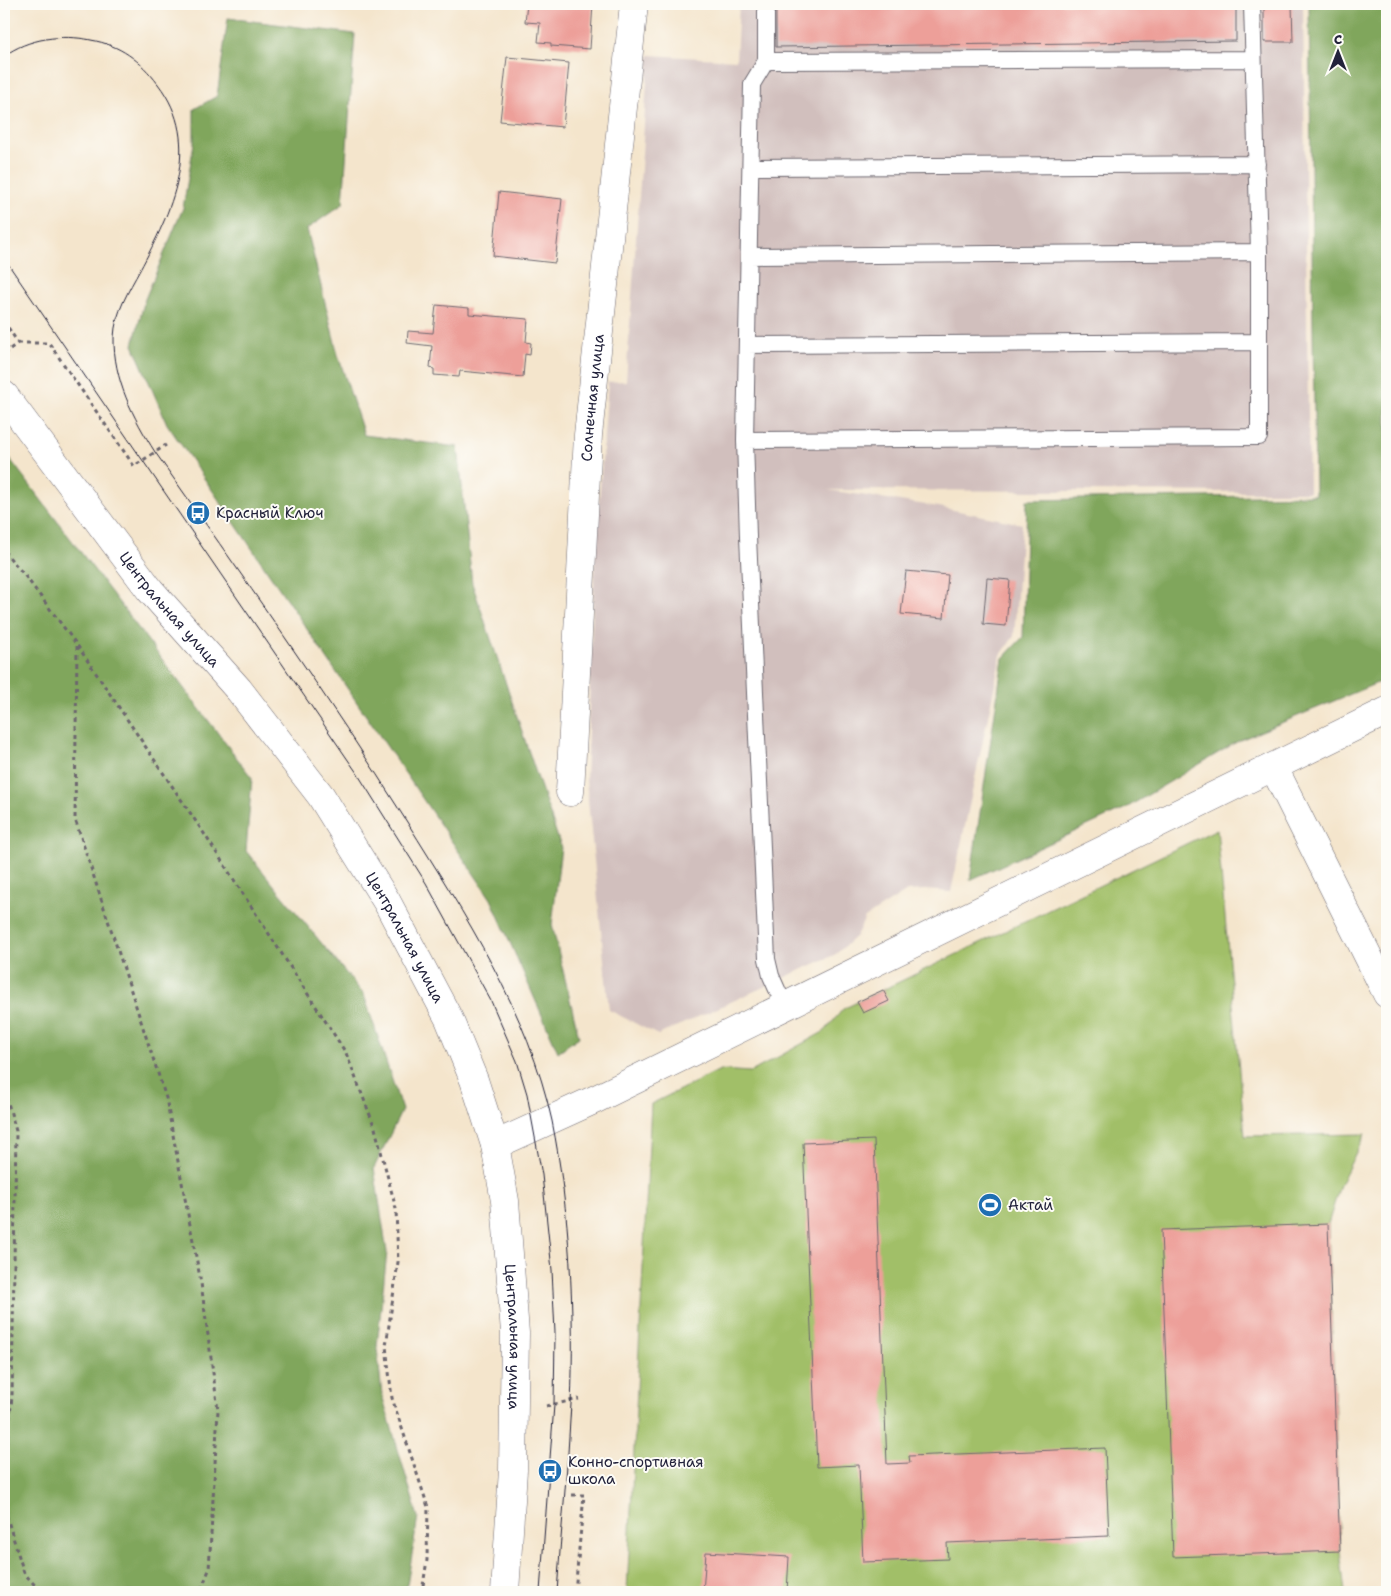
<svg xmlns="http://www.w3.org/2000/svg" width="1391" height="1596" viewBox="0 0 1391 1596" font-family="'Shantell Sans',sans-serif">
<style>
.industrial{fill:#d1bfbd}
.green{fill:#a1bf67;stroke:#627051}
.forest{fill:#80a65c;stroke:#51644c}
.building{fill:#ed9f99}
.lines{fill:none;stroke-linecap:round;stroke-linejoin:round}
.lane-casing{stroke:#6c666e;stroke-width:18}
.street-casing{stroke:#6c666e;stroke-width:29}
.secondary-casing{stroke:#6c666e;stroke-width:29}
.path{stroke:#6c666e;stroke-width:3;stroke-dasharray:4 4;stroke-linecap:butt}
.lane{stroke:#fff;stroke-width:16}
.street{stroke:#fff;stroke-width:28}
.secondary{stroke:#fff;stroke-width:28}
.tram{stroke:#22223b;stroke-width:1}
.labels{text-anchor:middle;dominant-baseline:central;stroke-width:4;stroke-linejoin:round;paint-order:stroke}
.street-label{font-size:15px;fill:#22223b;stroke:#fdfcf7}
.poi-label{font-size:15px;fill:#22223b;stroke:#fdfcf7;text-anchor:start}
</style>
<rect width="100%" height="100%" fill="#fdfcf7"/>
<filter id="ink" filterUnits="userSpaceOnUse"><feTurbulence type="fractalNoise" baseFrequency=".02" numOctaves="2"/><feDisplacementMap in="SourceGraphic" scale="10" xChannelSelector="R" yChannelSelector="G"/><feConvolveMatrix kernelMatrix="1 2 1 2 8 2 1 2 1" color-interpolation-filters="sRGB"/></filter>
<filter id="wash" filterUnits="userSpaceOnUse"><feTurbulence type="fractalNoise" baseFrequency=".0096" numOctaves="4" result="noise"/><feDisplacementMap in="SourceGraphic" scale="20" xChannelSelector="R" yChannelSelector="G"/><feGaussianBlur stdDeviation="1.12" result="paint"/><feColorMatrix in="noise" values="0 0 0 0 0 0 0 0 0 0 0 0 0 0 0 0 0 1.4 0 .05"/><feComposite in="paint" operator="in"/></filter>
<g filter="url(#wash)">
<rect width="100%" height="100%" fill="#f4e5cc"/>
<path class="industrial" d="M739 4H1303L1309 492 828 490 939 507 1022 524 1014 636 1001 655 951 892 925 890 907 891 865 918 856 936 836 954 658 1035 609 1010 586 780 595 557 608 382 626 381 649 55 736 60Z"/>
<path class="green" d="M1217 829 1245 1136 1365 1134 1340 1185 1328 1224 1340 1551 1345 1592H627L651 1104 720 1070 751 1072 825 1031 843 1009Z"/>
<path class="forest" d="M1309 4H1387V679L1240 740 1126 808 970 880 1003 658 1023 637 1027 500 1315 495Z
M228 18 355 34 343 204 307 229 338 355 364 435 458 447 472 583 561 847 552 925 579 1037 558 1052 491 899 167 424 133 345 145 299 183 208 194 143V109L217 96Z
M4 451 252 778 246 851 364 995 402 1110 374 1168 387 1252 377 1346 382 1395 418 1517 406 1592H4Z"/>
<g id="blocks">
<path class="building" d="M527 4H593L590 49 551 46V43L538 42 540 23 525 22Z
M776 4H1236V41L776 47Z
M1264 4H1292L1293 42H1264Z
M507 57 569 63 563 127 500 121Z
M499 192 562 199 555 263 493 256Z
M436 305 469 308V314L528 319 526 342 531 343 530 355 525 354 523 377 460 371 459 377 434 375V369L430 368 432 346 407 343 408 331 433 333Z
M906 571 948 575 944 618 901 614Z
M987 578 1010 580 1006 626 983 624Z
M883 990 889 1001 863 1013 857 1002Z
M874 1140 887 1464 910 1463 909 1456 1105 1448 1109 1536 947 1543 948 1559 863 1562 859 1465 817 1467 803 1143Z
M1328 1224 1340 1551 1173 1557 1161 1230Z
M706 1552 789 1557 787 1592H703Z"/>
</g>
</g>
<g filter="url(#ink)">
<use href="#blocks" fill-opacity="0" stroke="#6c666e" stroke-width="1"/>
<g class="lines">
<g class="lane-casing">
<path id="lane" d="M766 4V61L752 84 745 440 748 537 767 959 771 976 784 1005
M766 61 1253 59
M751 167 1257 164
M749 256 1259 252
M747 345 1259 342
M745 440 1259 437V252L1252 4"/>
</g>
<g class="street-casing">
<g id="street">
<path d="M1274 768 1387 994"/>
<path id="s1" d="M570 792 588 435 634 4"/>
<path d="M495 1145 596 1099 1387 711"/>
</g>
</g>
<g class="secondary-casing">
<g id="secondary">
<path id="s2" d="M4 395 150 590 239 690 321 796 387 902 449 1019 474 1080 495 1145 505 1201 515 1333 513 1470 505 1592"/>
</g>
</g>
<path class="path" d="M4 321 18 343 6 352
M18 343H49L134 466 166 445
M4 551 26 577 77 645 203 832 346 1053 375 1128 396 1209 398 1262 386 1346 392 1398 428 1507 427 1560 422 1592
M77 646 75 819 166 1098 201 1283 218 1410 209 1570 200 1592
M4 1089 16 1131 12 1397 4 1468
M546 1406 579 1399
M572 1495H584L575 1592
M4 1508 24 1573 41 1592"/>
<use href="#lane" class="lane"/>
<use href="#street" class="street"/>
<use href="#secondary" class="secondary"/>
<path class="tram" d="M4 56C28 38 62 34 91 40 120 45 140 60 158 84 204 144 171 212 140 270 129 290 115 313 114 337 113 379 133 417 155 452 241 574 328 696 407 822 465 915 529 1013 552 1121 570 1210 575 1313 571 1404 568 1467 561 1529 557 1592
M4 258 357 773 426 883 491 1001 517 1061 527 1094 542 1175 552 1270 555 1333 554 1405 540 1592"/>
</g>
</g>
<defs>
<g id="bus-disc" transform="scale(1.25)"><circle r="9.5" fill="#1f6fb2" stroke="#fdfcf7"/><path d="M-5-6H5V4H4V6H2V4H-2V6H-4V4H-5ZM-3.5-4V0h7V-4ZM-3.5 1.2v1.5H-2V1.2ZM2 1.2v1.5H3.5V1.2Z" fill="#fff"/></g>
<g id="stadium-disc" transform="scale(1.25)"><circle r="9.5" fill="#1f6fb2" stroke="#fdfcf7"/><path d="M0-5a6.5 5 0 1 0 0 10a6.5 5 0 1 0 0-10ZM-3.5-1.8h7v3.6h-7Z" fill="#fff"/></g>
</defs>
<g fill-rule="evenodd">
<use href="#bus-disc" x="198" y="513"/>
<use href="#stadium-disc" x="990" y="1205"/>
<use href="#bus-disc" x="550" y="1471"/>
</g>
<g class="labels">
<g class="street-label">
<text stroke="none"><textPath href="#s1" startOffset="395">Солнечная улица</textPath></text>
<text stroke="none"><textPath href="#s2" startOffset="271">Центральная улица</textPath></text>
<text stroke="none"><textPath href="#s2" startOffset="676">Центральная улица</textPath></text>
<text stroke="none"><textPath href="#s2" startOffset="1096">Центральная улица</textPath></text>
</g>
<g class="poi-label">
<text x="216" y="513">Красный Ключ</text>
<text x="1008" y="1205">Актай</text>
<text x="568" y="1462">Конно-спортивная<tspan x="568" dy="17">школа</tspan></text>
</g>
</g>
<rect width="1391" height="1596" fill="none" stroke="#fdfcf7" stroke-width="20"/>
<g transform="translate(1338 52)" stroke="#fdfcf7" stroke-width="4" paint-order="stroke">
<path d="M0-4L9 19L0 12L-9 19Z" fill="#22223b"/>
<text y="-8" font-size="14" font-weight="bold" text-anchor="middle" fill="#22223b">С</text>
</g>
</svg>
